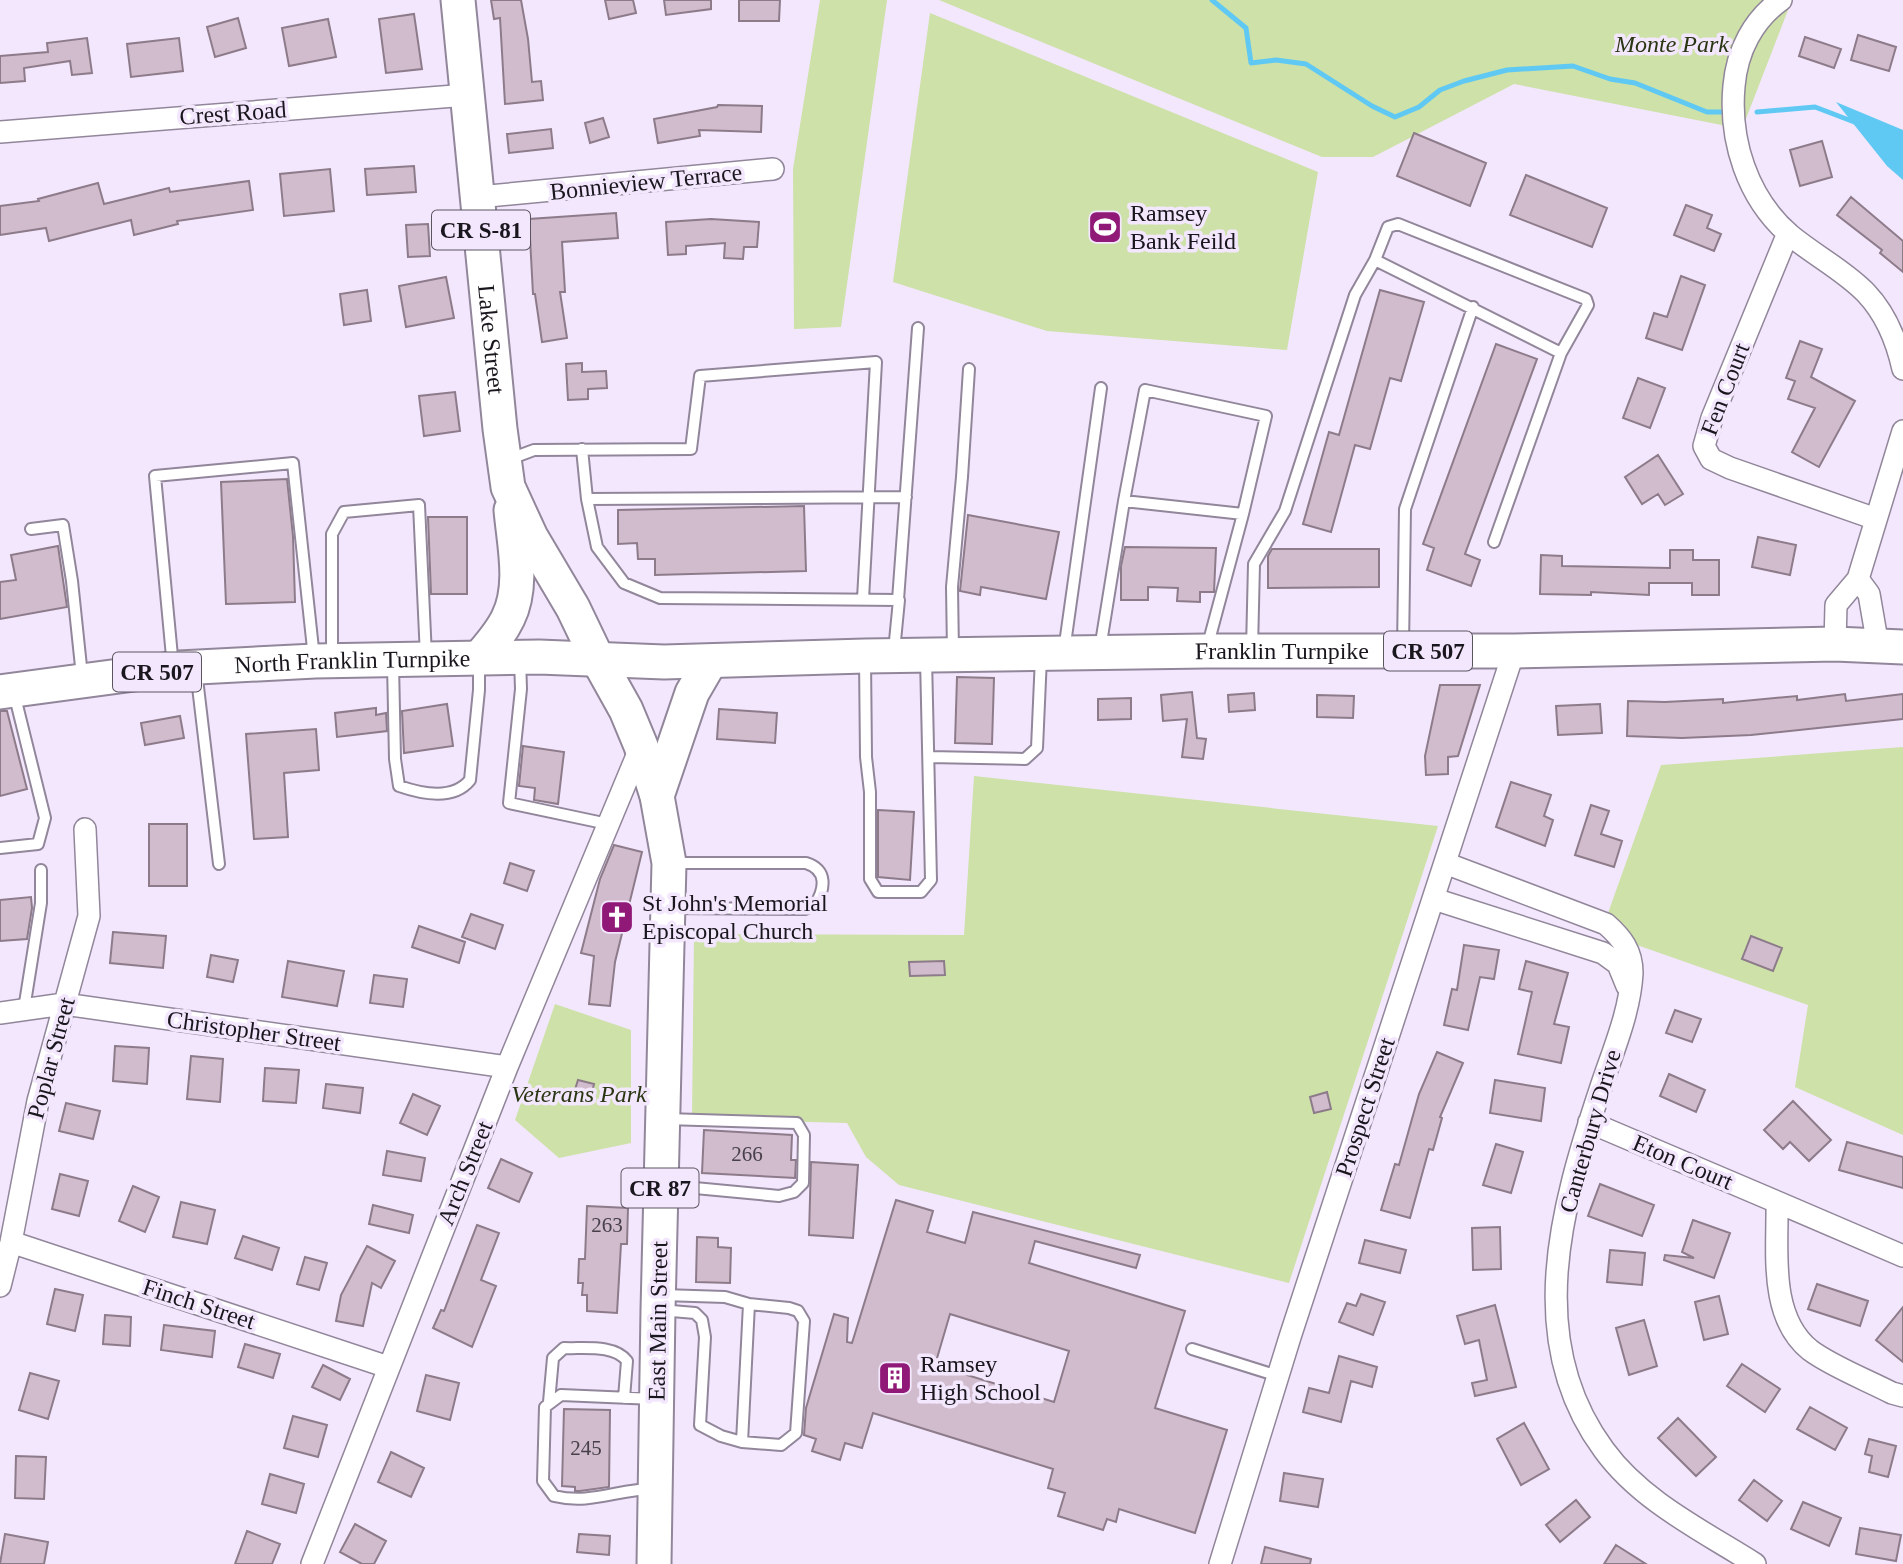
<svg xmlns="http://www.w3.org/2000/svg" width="1903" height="1564" viewBox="0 0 1903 1564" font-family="'Times New Roman',serif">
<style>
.green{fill:#cde1a8}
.water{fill:#60c9f3}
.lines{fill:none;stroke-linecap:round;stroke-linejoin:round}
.stream{stroke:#60c9f3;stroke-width:5}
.building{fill:#d0bccd;stroke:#8d7b8a;stroke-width:2;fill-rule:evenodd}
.lane-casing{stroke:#91869a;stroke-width:14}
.street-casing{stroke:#91869a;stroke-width:24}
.primary-casing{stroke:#91869a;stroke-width:37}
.lane{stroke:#fff;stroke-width:10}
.street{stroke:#fff;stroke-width:21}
.primary{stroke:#fff;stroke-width:33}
.labels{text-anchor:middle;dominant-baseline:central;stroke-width:7;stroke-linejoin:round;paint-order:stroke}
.number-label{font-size:21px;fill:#484049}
.shield{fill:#f3e7fd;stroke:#5b5560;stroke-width:2}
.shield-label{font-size:23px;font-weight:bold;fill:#1a161d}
.park-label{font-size:24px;font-style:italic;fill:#2a3512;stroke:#f3e7fd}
.street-label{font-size:24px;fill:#1a161d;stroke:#f3e7fd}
.poi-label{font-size:24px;fill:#1a161d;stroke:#f3e7fd;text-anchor:start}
</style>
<rect width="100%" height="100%" fill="#f3e7fd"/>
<path class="green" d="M820 0H887L841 327 794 329 793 169Z
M939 0H1787L1790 5 1742 129 1514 84 1373 157H1322Z
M930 13 1318 172 1287 350 1047 331 893 282Z
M1903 747V1135L1795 1087 1808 1005 1637 945 1627 930 1608 913 1661 765Z
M974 776 1438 826 1289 1283 899 1185 866 1157 847 1123 692 1119 694 934 964 935Z
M555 1004 631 1030V1143L559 1158 515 1120Z"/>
<path class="water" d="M1836 102 1903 130V180L1887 166Z"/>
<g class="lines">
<path class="stream" d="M1212 0 1246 28 1251 63 1276 60 1306 64 1372 106 1395 117 1419 107 1440 90 1464 81 1507 70 1573 66 1610 79 1635 83 1707 112H1723
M1757 112 1815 107 1857 123"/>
</g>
<path class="building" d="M491 0H521L528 39 532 82 541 81 543 100 505 104 500 18 494 19Z
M605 0H633L636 13 609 19Z
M664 0H711V9L666 15Z
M739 0H780L779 21H739Z
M414 14 422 69 386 73 379 19Z
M238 18 246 48 215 57 207 27Z
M328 19 336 57 289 66 282 28Z
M1858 35 1896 47 1889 71 1851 60Z
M1805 37 1841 49 1834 68 1799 56Z
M87 38 92 73 72 75 70 61 24 68 25 81 0 83V56L48 52 47 43Z
M179 38 183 71 131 77 127 44Z
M718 105 762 106 761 132 699 130 700 136 658 143 654 119 717 107Z
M603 118 609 137 590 143 585 123Z
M551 129 553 148 509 153 507 134Z
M1414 133 1486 163 1470 206 1397 176Z
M1822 141 1832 177 1800 186 1790 150Z
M414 166 416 192 367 195 365 169Z
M330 169 334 211 284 216 280 174Z
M1526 175 1607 208 1592 247 1510 215Z
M249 181 253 210 177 221 178 224 134 235 131 220 49 241 46 228 0 235V206L39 201 38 199 98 183 104 204 169 188 170 192Z
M1851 197 1903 241V272L1880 253 1882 250 1837 215Z
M1686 205 1712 215 1707 228 1721 234 1714 251 1674 235Z
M616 213 618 238 562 242 565 292H560L567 338 542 342 535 294H533L529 219Z
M711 219 759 222 757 247H744L743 259 724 258 725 243 686 246V254L668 255 666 222Z
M428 224 430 256 408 257 406 225Z
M1681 276 1705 285 1682 350 1646 338 1654 313 1667 317Z
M446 277 454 318 406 327 399 286Z
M367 290 371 321 344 325 340 294Z
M1380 290 1424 302 1401 381 1390 378 1370 449 1355 445 1331 532 1303 524 1329 432 1339 435Z
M1800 341 1822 349 1811 377 1855 401 1819 467 1792 452 1815 408 1788 399 1795 381 1786 378Z
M1496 344 1537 359 1465 554 1480 560 1471 586 1427 570 1434 548 1423 544Z
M582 363V372L606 371 607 388 588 389V399L568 400 566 364Z
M1638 378 1665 388 1650 428 1623 418Z
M455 392 460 431 424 436 419 396Z
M1658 455 1683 494 1665 505 1658 494 1642 504 1625 477Z
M287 479 293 536 295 602 226 604 221 482Z
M804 506 806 571 655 575V559H638L637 543 618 544V510Z
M968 515 1059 532 1046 599 981 587 980 595 960 591Z
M428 517H467V594H431Z
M1758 537 1796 545 1790 575 1752 567Z
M58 546 67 607 0 619V582L16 580 11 555Z
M1125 547 1216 548 1214 592H1200V602L1177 601 1178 588 1148 587V600H1121V566Z
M1272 549H1379V587L1268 588V556Z
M1670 550H1693V560H1719V595H1692V583H1649V595L1591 592V595L1540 594 1541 555 1562 556V566L1670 568Z
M957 677 994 678 992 744 955 743Z
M1440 685H1480L1458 756 1448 757V774L1426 775 1425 756Z
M1192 692 1197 738 1206 739 1203 759 1182 757 1187 719 1163 721 1161 695Z
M1254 693 1255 710 1229 712 1228 695Z
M1845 694 1846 701 1903 694V719L1751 735 1682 738 1627 736 1628 701 1665 702 1723 699V703L1797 696V700Z
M1317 695 1354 696 1353 718 1317 717Z
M1131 698V719L1098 720V699Z
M447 704 453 746 404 753 402 711Z
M1600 704 1602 733 1558 735 1556 706Z
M376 708V715L386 713 387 731 337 737 335 713Z
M719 709 777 713 775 743 717 739Z
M0 711H7L27 789 0 796Z
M180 716 184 738 145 745 141 723Z
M316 729 319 770 284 773 288 837 254 839 246 734Z
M523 746 564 752 558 804 534 800 535 788 519 786Z
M1511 782 1551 795 1544 816 1553 820 1545 846 1496 827Z
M1591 805 1609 811 1601 834 1622 841 1614 867 1575 855Z
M878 810 914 812 910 880 878 877Z
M149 824H187V886H149Z
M614 845 642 852 615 962 610 1006 589 1004 594 956 581 953 600 879Z
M510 863 534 871 527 891 504 883Z
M31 897 32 908 27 939 0 941V900Z
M471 914 503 925 495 949 462 937Z
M419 926 465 942 459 963 412 947Z
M113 932 166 936 163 968 110 963Z
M1751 936 1782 948 1773 971 1742 959Z
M1464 945 1499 950 1494 979 1480 977 1468 1030 1444 1025 1452 989 1457 990Z
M211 955 238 960 233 982 207 977Z
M288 961 344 971 337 1006 282 997Z
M944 961 945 975 910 976 909 962Z
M1526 961 1568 973 1554 1024 1569 1027 1561 1063 1518 1054 1532 992 1519 989Z
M374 975 407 979 403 1007 370 1003Z
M1675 1010 1701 1019 1692 1042 1666 1033Z
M115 1046 149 1048 147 1084 113 1081Z
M1437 1052 1463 1063 1440 1117 1442 1118 1433 1150 1429 1149 1410 1218 1381 1210 1395 1164 1399 1165 1419 1094Z
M191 1056 223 1059 220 1102 187 1099Z
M265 1068 299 1070 296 1103 263 1101Z
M1669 1074 1705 1090 1696 1112 1660 1096Z
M578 1080 594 1084 590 1101 573 1096Z
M1495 1080 1545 1088 1541 1121 1490 1113Z
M326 1084 363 1088 360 1113 323 1108Z
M1327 1092 1331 1109 1314 1113 1310 1097Z
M413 1094 440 1106 427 1135 400 1123Z
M1793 1101 1831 1140 1809 1161 1790 1142 1783 1149 1764 1130Z
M66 1103 100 1111 93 1139 59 1131Z
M704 1130 792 1135 791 1160H796L795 1178 702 1173Z
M1847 1142 1903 1157V1188L1839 1170Z
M1496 1144 1523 1152 1511 1193 1483 1185Z
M387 1151 425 1158 421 1181 383 1175Z
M501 1159 532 1173 519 1202 488 1188Z
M811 1162 858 1165 853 1238 809 1235Z
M60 1174 88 1181 79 1216 52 1209Z
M1600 1184 1654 1205 1642 1236 1588 1216Z
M133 1186 159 1197 145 1232 119 1221Z
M896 1200 933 1211 927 1232 965 1243 973 1212 1140 1255 1136 1268 1035 1241 1029 1263 1185 1311 1155 1408 1227 1430 1195 1533 1119 1509 1116 1522 1107 1519 1103 1530 1058 1516 1065 1493 1048 1488 1053 1469 873 1413 862 1448 845 1443 840 1460 812 1451 816 1439 804 1435 806 1408 834 1314 848 1318 847 1342 852 1343ZM950 1314 1069 1351 1054 1402 935 1365Z
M181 1202 215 1210 207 1244 173 1237Z
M373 1205 413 1215 409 1233 369 1224Z
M587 1206 628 1208 627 1244H621L617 1313 587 1311V1295H582L583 1283H578L579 1259H585Z
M1693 1220 1730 1233 1714 1278 1664 1260 1665 1255 1694 1258 1682 1252Z
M477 1225 499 1233 481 1280 496 1286 472 1347 433 1328 441 1310 444 1311Z
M1500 1227 1501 1269 1473 1270 1472 1228Z
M243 1236 279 1248 272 1270 235 1258Z
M697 1237 718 1238V1247L731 1248 730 1283 696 1282Z
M1365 1240 1406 1250 1400 1273 1359 1263Z
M367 1246 395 1261 381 1288 372 1283 363 1326 336 1321 341 1295Z
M1610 1250 1645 1253 1642 1285 1607 1282Z
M305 1257 327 1263 319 1290 297 1284Z
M1817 1284 1868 1301 1860 1326 1808 1309Z
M55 1289 83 1295 75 1331 47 1324Z
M1361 1294 1385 1302 1373 1335 1339 1322 1347 1303 1356 1306Z
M1719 1296 1728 1334 1704 1340 1695 1302Z
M1495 1305 1516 1387 1475 1396 1472 1383 1487 1380 1479 1340 1465 1344 1457 1316Z
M1903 1307V1362L1876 1340Z
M105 1315 131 1317 130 1346 103 1344Z
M1644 1320 1657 1366 1629 1375 1616 1328Z
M164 1325 215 1331 212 1357 161 1350Z
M245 1344 280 1354 273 1378 238 1367Z
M1339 1356 1377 1367 1372 1387 1351 1381 1341 1422 1303 1412 1309 1388 1329 1393Z
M1742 1364 1780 1389 1765 1412 1727 1386Z
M323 1365 350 1379 340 1400 312 1387Z
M30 1373 59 1381 48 1419 19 1410Z
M426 1375 459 1383 450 1420 417 1411Z
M1810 1407 1847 1428 1835 1450 1797 1429Z
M564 1409 610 1410 609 1487 580 1491H575V1487L562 1486Z
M293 1416 327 1425 318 1457 284 1448Z
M1678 1418 1716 1457 1696 1476 1658 1438Z
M1524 1423 1549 1469 1521 1485 1497 1439Z
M1869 1439 1896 1446 1888 1477 1869 1472 1872 1456 1865 1454Z
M391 1452 424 1468 411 1497 378 1482Z
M16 1456 46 1457 44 1499 15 1498Z
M1284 1473 1323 1479 1318 1507 1280 1501Z
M270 1474 304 1484 296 1513 262 1504Z
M1754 1480 1782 1501 1767 1521 1739 1500Z
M1576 1500 1590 1517 1560 1542 1546 1525Z
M1803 1502 1841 1518 1829 1546 1791 1529Z
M355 1524 386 1541 374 1564H362L340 1552Z
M1860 1528 1901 1535 1896 1561 1856 1554Z
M247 1531 280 1544 272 1564H235Z
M5 1534 48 1542 44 1564H0Z
M579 1534 610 1536 609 1555 577 1552Z
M1616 1545 1646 1564H1604Z
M1265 1547 1311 1559 1310 1564H1261Z"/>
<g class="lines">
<g class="lane-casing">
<path id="lane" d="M1375 260 1561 353 1494 542
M582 449 587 499 597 547 624 583 660 598 899 600 894 651
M510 459 534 450 691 449 700 376 876 362 863 599
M587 499 906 497
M1124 501 1145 390 1266 416 1243 514
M31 529 63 525 72 581 82 676
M898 600 918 328
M1403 648 1405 509 1473 307
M1100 649 1124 501 1243 514 1207 648
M1252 649 1254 564 1285 511 1355 295 1375 260 1388 227 1398 224 1586 299 1588 305 1561 353
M1064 651 1101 388
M953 652 952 587 962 477 969 369
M332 655V534L344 512 419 505 426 656
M520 659 521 689 509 803 608 824
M865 659 866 757 870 792V879L878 892H921L931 880 926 658
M393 664 395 759 399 786C422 794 453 801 470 780L479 690V660
M173 667 155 476 293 463 314 658
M196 670 219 864
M929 757 1025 759 1037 748 1041 657
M0 848 38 844 45 818 14 693
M670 908 805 909 815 905C825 889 828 870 806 863H671
M24 1009 41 903V870
M663 1185 779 1196 794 1192 803 1183 804 1135 797 1123 666 1119
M663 1295 725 1297 749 1304 789 1308 798 1311 804 1321 796 1433 781 1445 742 1442
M660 1310 695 1313 702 1320 705 1337 700 1425 721 1436 742 1442 749 1304
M1192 1349 1278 1376
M549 1402 553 1358 564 1348C583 1349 614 1344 627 1361L624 1398
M653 1489C618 1489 591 1505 554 1496L543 1481 545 1407 561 1395 654 1399"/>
</g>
<g class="street-casing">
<path id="street" d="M1781 0C1753 20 1737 51 1734 86 1729 140 1747 198 1790 235 1814 255 1845 271 1866 293 1886 314 1897 342 1903 369
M0 132 467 95
M478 197 773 169
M1788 233 1712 418 1704 446 1711 459 1730 468 1876 519
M1858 579 1869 594 1878 646
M1835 644 1836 605 1858 579 1903 431
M1445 863 1606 924C1622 938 1632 951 1632 973 1630 1013 1612 1053 1600 1090 1561 1207 1523 1341 1604 1450 1641 1501 1703 1531 1755 1564
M1434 899 1603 953 1618 964 1627 986
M0 1013 64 1004 507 1067
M1589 1122 1777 1202
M11 1242 388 1367
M1903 1256 1777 1202C1778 1250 1768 1316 1810 1350 1831 1366 1867 1380 1892 1393L1903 1396
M0 1286 11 1242 38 1101 89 916 85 829
M312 1564 507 1067 641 746
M1220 1564 1290 1337 1514 651"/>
</g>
<g class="primary-casing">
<g id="primary">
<path id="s1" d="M458 0 500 429 508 487 531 537 573 608 597 658 626 710 641 746 657 796 669 863 658 1310 654 1564"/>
<path d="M479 658C490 645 501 633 508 618 524 586 514 544 511 510"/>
<path id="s2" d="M0 692 179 668 315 661 539 657 664 662 865 656 1206 651H1514L1835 644 1903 647"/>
<path d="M657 796 692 693 710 662"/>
</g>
</g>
<use href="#lane" class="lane"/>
<use href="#street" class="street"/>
<use href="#primary" class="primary"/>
</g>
<defs>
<g id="stadium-square" transform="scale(1.75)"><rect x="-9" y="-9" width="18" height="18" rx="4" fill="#901978" stroke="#f3e7fd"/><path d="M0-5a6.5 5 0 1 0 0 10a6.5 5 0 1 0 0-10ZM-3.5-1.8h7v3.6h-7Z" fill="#fff"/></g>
<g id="church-square" transform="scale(1.75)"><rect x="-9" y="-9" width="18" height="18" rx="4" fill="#901978" stroke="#f3e7fd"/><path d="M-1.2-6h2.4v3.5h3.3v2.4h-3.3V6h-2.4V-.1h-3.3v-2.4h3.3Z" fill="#fff"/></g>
<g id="building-square" transform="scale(1.75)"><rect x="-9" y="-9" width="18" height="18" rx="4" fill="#901978" stroke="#f3e7fd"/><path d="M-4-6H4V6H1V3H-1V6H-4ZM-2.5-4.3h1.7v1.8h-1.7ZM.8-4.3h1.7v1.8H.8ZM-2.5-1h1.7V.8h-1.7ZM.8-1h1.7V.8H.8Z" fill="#fff"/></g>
</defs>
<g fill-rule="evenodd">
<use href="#stadium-square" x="1105" y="227"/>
<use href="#church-square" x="617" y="917"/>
<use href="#building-square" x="895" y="1378"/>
</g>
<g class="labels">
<g class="number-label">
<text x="747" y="1154">266</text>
<text x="607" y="1225">263</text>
<text x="586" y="1448">245</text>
</g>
<g class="shield">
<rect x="432" y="210.5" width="98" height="39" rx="5"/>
<rect x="1384" y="631.5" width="88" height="39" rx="5"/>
<rect x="113" y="652.5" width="88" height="39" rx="5"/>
<rect x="621.5" y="1168.5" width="77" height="39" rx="5"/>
</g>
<g class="shield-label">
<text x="481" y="230">CR S-81</text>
<text x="1428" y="651">CR 507</text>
<text x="157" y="672">CR 507</text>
<text x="660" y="1188">CR 87</text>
</g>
<g class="park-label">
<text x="1672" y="44">Monte Park</text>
<text x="579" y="1094">Veterans Park</text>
</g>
<g class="street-label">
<text transform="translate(233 113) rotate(-4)">Crest Road</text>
<text transform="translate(646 182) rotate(-6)">Bonnieview Terrace</text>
<text stroke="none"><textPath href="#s1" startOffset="341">Lake Street</textPath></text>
<text transform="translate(1725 389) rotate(-69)">Fen Court</text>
<text stroke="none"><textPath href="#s2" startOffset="1284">Franklin Turnpike</textPath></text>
<text stroke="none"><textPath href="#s2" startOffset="354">North Franklin Turnpike</textPath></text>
<text transform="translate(254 1031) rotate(8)">Christopher Street</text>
<text transform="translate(51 1058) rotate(-75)">Poplar Street</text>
<text transform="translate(1365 1107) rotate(-72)">Prospect Street</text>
<text transform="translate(1590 1131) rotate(-74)">Canterbury Drive</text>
<text transform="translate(1683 1162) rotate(23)">Eton Court</text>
<text transform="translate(465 1173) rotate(-68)">Arch Street</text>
<text transform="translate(199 1304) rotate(18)">Finch Street</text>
<text transform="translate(658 1321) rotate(-89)">East Main Street</text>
</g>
<g class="poi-label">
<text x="1130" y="213">Ramsey<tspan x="1130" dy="28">Bank Feild</tspan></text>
<text x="642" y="903">St John's Memorial<tspan x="642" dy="28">Episcopal Church</tspan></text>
<text x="920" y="1364">Ramsey<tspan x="920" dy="28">High School</tspan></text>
</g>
</g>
</svg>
